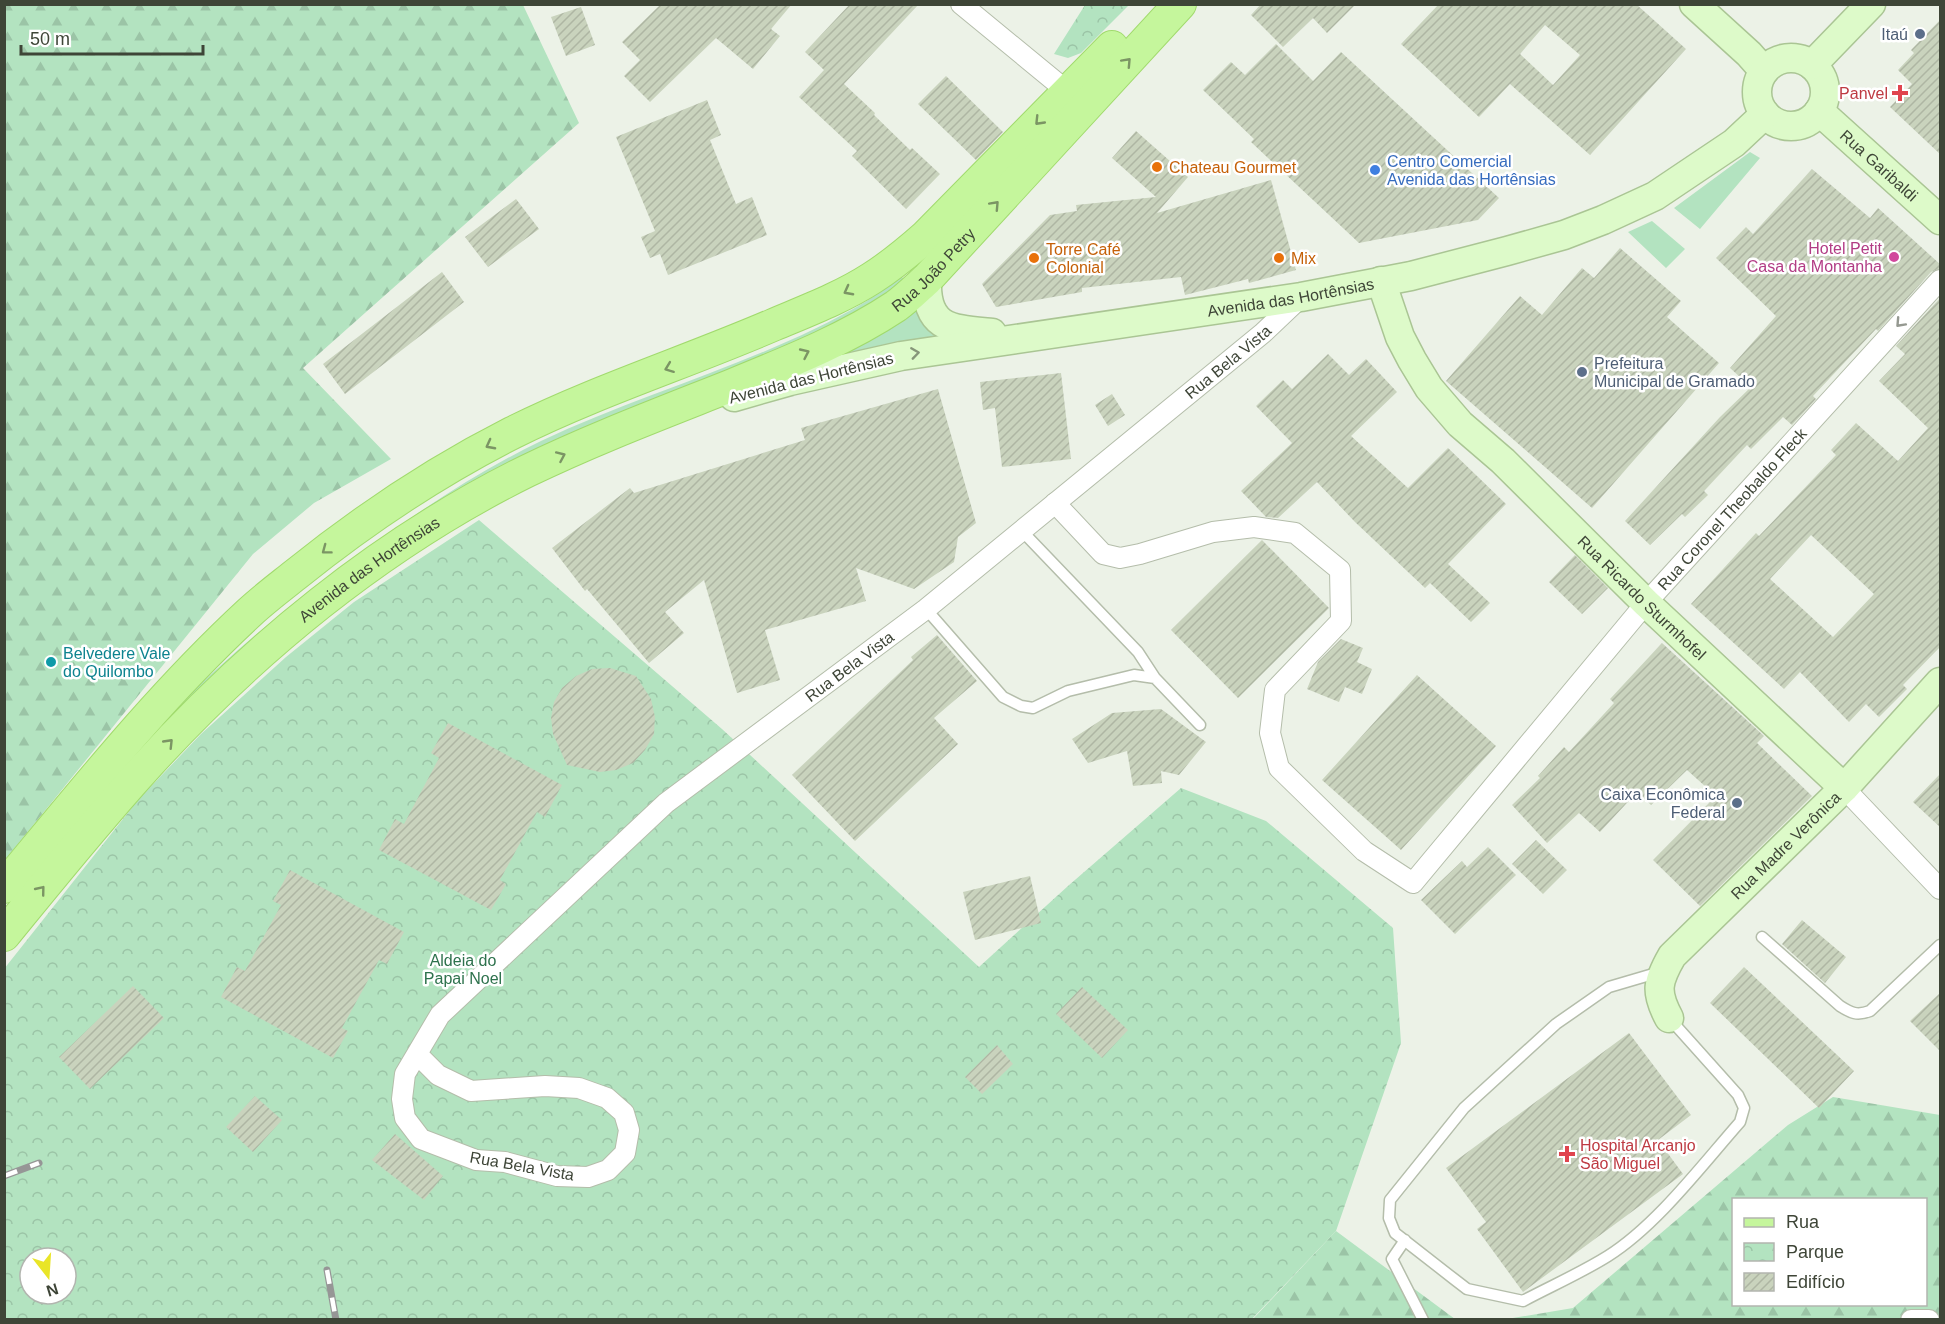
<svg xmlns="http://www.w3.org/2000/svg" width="1945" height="1324" viewBox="0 0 1945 1324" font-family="Helvetica,sans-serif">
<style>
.grass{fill:#b3e3c0}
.forest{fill:url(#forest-firs);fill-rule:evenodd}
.park{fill:url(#park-crowns);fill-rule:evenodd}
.building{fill:url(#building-hatch);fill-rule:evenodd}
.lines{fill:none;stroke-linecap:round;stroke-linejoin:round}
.lane-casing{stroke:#b4bdaa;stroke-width:13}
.street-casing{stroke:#b4bdaa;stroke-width:22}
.secondary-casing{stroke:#aac594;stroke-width:31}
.primary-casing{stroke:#a1da6d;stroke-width:34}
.lane{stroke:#fff;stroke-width:10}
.street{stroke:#fff;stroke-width:20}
.secondary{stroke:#ddfac9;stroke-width:28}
.primary{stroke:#c5f69c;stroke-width:32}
.rail-casing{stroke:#969696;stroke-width:7}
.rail{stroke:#fff;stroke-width:4.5;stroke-dasharray:14;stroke-linecap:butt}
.oneway{stroke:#7b9564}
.oneway2{stroke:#959991}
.oneway3{stroke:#869679}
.service-dot{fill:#5c6f8a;stroke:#fff;stroke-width:2}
.health-dot{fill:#e0444e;stroke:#fff;stroke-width:2}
.food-dot{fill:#e8710a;stroke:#fff;stroke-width:2}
.shop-dot{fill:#3f7fe0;stroke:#fff;stroke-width:2}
.hotel-dot{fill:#d1479c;stroke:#fff;stroke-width:2}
.culture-dot{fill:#0f9aa8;stroke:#fff;stroke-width:2}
.labels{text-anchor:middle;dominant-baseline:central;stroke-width:5;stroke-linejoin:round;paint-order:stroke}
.service-label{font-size:16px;fill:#4e5e75;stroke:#fff;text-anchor:end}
.health-label{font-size:16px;fill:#be3a42;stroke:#fff;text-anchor:end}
.shop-label{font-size:16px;fill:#366cbe;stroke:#fff;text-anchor:start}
.street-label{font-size:16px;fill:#3e4537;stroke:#fff}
.food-label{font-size:16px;fill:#c56008;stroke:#fff;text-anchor:start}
.hotel-label{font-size:16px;fill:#b23c85;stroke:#fff;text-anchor:end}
.culture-label{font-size:16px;fill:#0d838f;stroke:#fff;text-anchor:start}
.park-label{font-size:16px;fill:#2e724d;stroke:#fff}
</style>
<defs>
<pattern id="forest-firs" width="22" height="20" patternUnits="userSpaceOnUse" patternTransform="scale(1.5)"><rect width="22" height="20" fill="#b3e3c0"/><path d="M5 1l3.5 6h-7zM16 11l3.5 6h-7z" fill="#9bc4a6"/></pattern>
<pattern id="park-crowns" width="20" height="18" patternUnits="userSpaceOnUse" patternTransform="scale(1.5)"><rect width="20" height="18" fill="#b3e3c0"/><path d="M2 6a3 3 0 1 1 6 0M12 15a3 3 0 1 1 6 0" fill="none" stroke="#9bc4a6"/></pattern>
<pattern id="building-hatch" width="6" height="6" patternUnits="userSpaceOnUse" patternTransform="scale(1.5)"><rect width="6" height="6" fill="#c9d3bd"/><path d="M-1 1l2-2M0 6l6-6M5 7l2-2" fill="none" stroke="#aeb6a3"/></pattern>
</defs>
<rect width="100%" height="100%" fill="#ecf2e7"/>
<path class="grass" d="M1750 152 1760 158 1700 229 1674 208Z
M1652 221 1685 249 1666 268 1628 232Z
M901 276 905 280 871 306 359 561 5 921V907C45 856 85 804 129 756 205 674 291 601 383 537 433 502 485 468 541 441 647 391 763 362 865 302 877 295 889 285 901 276Z
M919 308 941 336 822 362Z"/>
<path class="forest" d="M5 4 523 5 579 123 303 368 391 459 314 503 253 554 5 860Z
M1833 1097 1940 1115V1319L1501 1320 1573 1308 1788 1125ZM1734 1200H1926V1304H1734Z
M1336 1231 1455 1319 1252 1320Z"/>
<path class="park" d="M1085 5H1129L1081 53 1068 58 1054 54Z
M479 520 722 729 979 967 1068 886 1181 788 1266 821 1393 928 1401 1043 1336 1231 1252 1319H5L4 969 138 800 201 734 286 657 354 602ZM30 1258H66V1294H30Z"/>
<path class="building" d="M661 4H792L771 29 780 36 753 69 716 38 650 102 624 76 640 60 622 42Z
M850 4H919L844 84 875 113 874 115 910 150 912 148 940 174 906 209 852 156 857 151 799 97 824 70 805 52Z
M1261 4H1356L1327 33 1313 18 1283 47 1251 15Z
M1439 4H1636L1686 49 1590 155 1510 84 1479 117 1401 44ZM1545 25 1580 55 1553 85 1520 54Z
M581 7 595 45 566 56 551 17Z
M1941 19V155L1890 107 1912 84 1898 70 1914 53 1911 50Z
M1276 44 1313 81 1341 52 1499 198 1478 220 1359 243 1251 142 1254 139 1203 90 1231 62 1245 75Z
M946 76 1003 132 976 160 918 104Z
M707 100 721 135 710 140 736 204 752 197 767 235 668 275 660 254 650 258 641 237 655 231 616 137Z
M1136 131 1188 177 1157 213 1271 180 1296 270 1249 283 1248 279 1185 295 1181 277 1082 288V292L996 307 982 284 1050 215 1077 211 1076 205 1156 197 1112 158Z
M1812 169 1870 218 1878 208 1941 265V268L1931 272 1878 331 1876 329 1813 396 1816 399 1792 425 1783 417 1751 449 1747 445 1704 491 1708 495 1685 517 1682 514 1650 545 1625 521 1720 417 1751 387 1730 368 1776 316 1716 258 1746 227 1753 234Z
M516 199 539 229 488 267 465 237Z
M1620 248 1681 301 1667 317 1719 363 1592 508 1446 381 1520 296 1542 315 1582 268 1594 278Z
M442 272 464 302 345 394 323 364Z
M1941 297V646L1903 685 1907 689 1879 717 1866 704 1849 722 1800 672 1784 689 1691 604 1756 533 1759 536 1836 455 1831 450 1856 423 1898 461 1928 428 1879 381 1905 354 1896 346ZM1811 535 1874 594 1833 637 1770 579Z
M1328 354 1349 375 1366 359 1397 392 1351 436 1408 488 1448 448 1506 504 1448 564 1490 603 1471 622 1430 583 1425 588 1355 522 1317 482 1278 518 1266 517 1241 491 1292 443 1256 406 1283 380 1292 389Z
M1061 373 1071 459 1002 467 995 408 983 410 980 382Z
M938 389 976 523 958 537 954 562 914 589 856 568 866 601 765 630 780 680 737 693 704 580 665 612 684 633 649 663 587 589 585 591 552 548 630 488 634 493 805 440 801 428Z
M1112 394 1125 415 1108 426 1095 405Z
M1262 540 1329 608 1238 698 1171 630Z
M1575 555 1608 588 1582 614 1549 582Z
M937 635 977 681 934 718 958 744 855 841 792 775 913 660 911 657Z
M1341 639 1363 648 1357 662 1372 669 1362 694 1345 687 1339 702 1307 689 1318 662Z
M1662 643 1764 736 1757 743 1812 796 1700 906 1653 860 1716 796 1687 770 1651 805 1637 792 1600 832 1579 813 1547 843 1512 805 1540 778 1538 776 1564 747 1569 752 1614 703 1610 699Z
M610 668 636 676 651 699 655 717 654 734 645 750 633 763 616 770 600 772 567 765 553 734 551 718 554 702 562 688 576 676 592 669Z
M1417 675 1496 746 1401 850 1322 780Z
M1161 709 1206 742 1179 775 1161 771 1162 783 1133 786 1127 751 1088 763 1072 739 1112 713Z
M448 723 562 785 545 817 537 812 500 880 506 884 491 910 379 850 395 819 404 824 439 758 431 753Z
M1941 773V828L1913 802Z
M1536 840 1567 870 1543 894 1512 864Z
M1488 847 1516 875 1455 934 1421 900 1462 861 1467 867Z
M290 870 404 932 387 964 379 960 342 1028 348 1031 333 1058 221 997 237 967 245 971 281 905 273 901Z
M1030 876 1041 923 975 940 963 892Z
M1802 920 1846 957 1825 983 1782 944Z
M1744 967 1854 1071 1819 1108 1710 1003Z
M133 986 164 1018 90 1089 59 1057Z
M1082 987 1128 1030 1102 1058 1056 1014Z
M1941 992V1052L1910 1021Z
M1629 1033 1691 1115 1658 1140 1683 1174 1523 1292 1477 1229 1486 1222 1446 1168Z
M997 1045 1013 1064 982 1094 965 1077Z
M255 1096 282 1120 253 1152 226 1127Z
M395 1134 443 1176 424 1200 372 1160Z"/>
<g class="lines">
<g class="lane-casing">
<path id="lane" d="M1022 531 1138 652 1155 678
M926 609 1003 697 1021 706 1033 708 1068 691 1134 675 1155 678 1200 725
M1762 937 1840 1006C1851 1013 1857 1016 1870 1011L1940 945
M1660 972 1609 987 1556 1024 1464 1108 1390 1200 1389 1218 1395 1233 1454 1279 1467 1289 1523 1301C1551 1286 1581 1273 1608 1256 1657 1225 1702 1165 1740 1122L1744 1108 1738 1095 1669 1018
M1405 1240 1392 1259 1423 1320"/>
</g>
<g class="street-casing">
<g id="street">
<path d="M961 4 1068 92"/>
<path id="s1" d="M1055 503 1103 554 1120 558 1140 554 1213 532 1254 527 1295 533 1340 570 1341 621 1275 690 1270 733 1279 768 1364 851 1413 883 1646 603 1940 280"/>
<path d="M1844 788 1940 889"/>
<path id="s2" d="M417 1054 438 1075 471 1091 545 1086 579 1088 607 1098 624 1113 629 1130 625 1153 608 1170 588 1177 557 1176 505 1162 476 1160 421 1139 405 1118 402 1099 405 1074 440 1015 666 803 926 609 1263 333 1301 297"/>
<path d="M1911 1320H1929"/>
</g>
</g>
<g class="secondary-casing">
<g id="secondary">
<path d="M1694 4 1749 54 1764 71"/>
<circle cx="1791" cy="92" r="34"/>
<path d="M1812 65 1871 4"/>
<path id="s3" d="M1819 111 1940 220"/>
<path d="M927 279C925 329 951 329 992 333"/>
<path id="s4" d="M1381 281 1400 337 1412 360 1429 388 1460 424 1503 461 1646 603 1844 788"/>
<path id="s5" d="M734 397 790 381 901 356 1301 297 1411 276 1507 251 1564 235 1603 220 1655 196 1734 143 1765 114"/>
<path id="s6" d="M1669 1018C1655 992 1657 982 1672 956L1844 788 1940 682"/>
</g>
</g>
<g class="primary-casing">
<g id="primary">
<path d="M4 887C83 792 160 695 250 612 264 599 280 587 295 575 362 521 435 472 512 433 596 391 687 362 773 325 806 311 841 298 872 278 891 266 909 251 926 236L1112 47"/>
<path id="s7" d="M4 935C49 880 94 824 142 771 250 651 381 543 527 471 593 439 662 413 730 386 786 363 845 340 896 306 907 298 917 288 927 279L1180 4"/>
</g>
</g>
<use href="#lane" class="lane"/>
<use href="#street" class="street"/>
<use href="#secondary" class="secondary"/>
<use href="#primary" class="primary"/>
<g class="rail-casing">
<path id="rail" d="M4 1176 39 1163
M327 1270 336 1320"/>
</g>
<use href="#rail" class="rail"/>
</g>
<defs><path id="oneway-chevron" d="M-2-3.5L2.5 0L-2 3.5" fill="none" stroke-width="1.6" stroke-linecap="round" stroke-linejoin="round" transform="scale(1.5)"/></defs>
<g class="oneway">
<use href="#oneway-chevron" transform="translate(1127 62) rotate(-47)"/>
<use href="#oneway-chevron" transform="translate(1039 121) rotate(134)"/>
<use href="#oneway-chevron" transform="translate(995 205) rotate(-47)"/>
<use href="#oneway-chevron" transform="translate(848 291) rotate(152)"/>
<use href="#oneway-chevron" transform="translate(805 353) rotate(-25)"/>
<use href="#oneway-chevron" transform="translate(669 368) rotate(159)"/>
<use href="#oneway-chevron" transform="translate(490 445) rotate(152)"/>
<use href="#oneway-chevron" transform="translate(561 456) rotate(-24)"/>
<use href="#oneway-chevron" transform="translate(326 550) rotate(143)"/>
<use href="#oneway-chevron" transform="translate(169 743) rotate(-46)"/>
<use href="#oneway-chevron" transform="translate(41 890) rotate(-51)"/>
</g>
<use class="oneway2" href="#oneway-chevron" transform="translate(1900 323) rotate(133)"/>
<use class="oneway3" href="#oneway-chevron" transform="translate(915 353) rotate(-8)"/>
<g class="service-dot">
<circle cx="1920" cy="34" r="6"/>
<circle cx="1582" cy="372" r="6"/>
<circle cx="1737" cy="803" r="6"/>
</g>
<g class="health-dot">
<path d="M1897 84h6v6h6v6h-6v6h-6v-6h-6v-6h6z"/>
<path d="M1564 1145h6v6h6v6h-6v6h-6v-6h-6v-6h6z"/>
</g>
<g class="food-dot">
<circle cx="1157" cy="167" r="6"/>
<circle cx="1034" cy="258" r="6"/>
<circle cx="1279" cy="258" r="6"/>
</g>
<circle class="shop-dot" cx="1375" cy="170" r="6"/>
<circle class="hotel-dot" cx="1894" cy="257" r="6"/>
<circle class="culture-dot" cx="51" cy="662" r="6"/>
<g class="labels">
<g class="service-label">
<text x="1908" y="34">Itaú</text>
<text x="1594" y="363" text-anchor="start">Prefeitura<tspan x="1594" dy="18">Municipal de Gramado</tspan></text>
<text x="1725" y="794">Caixa Econômica<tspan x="1725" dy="18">Federal</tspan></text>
</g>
<g class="health-label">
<text x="1888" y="93">Panvel</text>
<text x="1580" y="1145" text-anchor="start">Hospital Arcanjo<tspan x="1580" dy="18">São Miguel</tspan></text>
</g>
<g class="shop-label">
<text x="1387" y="161">Centro Comercial<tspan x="1387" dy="18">Avenida das Hortênsias</tspan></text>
</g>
<g class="street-label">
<text stroke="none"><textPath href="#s3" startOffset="81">Rua Garibaldi</textPath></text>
<text stroke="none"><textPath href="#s7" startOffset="1162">Rua João Petry</textPath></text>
<text stroke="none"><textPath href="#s5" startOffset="566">Avenida das Hortênsias</textPath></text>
<text stroke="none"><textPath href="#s2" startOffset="1650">Rua Bela Vista</textPath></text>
<text transform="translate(811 378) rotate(-14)">Avenida das Hortênsias</text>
<text stroke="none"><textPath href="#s1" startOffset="1220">Rua Coronel Theobaldo Fleck</textPath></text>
<text stroke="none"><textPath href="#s7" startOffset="519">Avenida das Hortênsias</textPath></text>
<text stroke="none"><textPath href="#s4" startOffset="417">Rua Ricardo Sturmhofel</textPath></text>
<text stroke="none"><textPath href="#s2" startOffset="1164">Rua Bela Vista</textPath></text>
<text stroke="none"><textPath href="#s6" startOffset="225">Rua Madre Verônica</textPath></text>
<text transform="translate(522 1166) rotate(10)">Rua Bela Vista</text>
</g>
<g class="food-label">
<text x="1169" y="167">Chateau Gourmet</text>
<text x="1046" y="249">Torre Café<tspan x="1046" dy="18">Colonial</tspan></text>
<text x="1291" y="258">Mix</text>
</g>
<g class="hotel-label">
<text x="1882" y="248">Hotel Petit<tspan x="1882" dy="18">Casa da Montanha</tspan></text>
</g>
<g class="culture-label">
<text x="63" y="653">Belvedere Vale<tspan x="63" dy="18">do Quilombo</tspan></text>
</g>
<g class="park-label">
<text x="463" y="960">Aldeia do<tspan x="463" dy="18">Papai Noel</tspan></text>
</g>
</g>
<rect width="1945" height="1324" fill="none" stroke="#3e4537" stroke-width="12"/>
<rect x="1732" y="1198" width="195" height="108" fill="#ffffff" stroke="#b2b5af" stroke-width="1.5"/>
<rect x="1744" y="1218" width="30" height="9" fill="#c5f69c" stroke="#b2b5af" stroke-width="1.5"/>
<text x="1786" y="1228" font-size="18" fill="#3e4537">Rua</text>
<rect x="1744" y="1243" width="30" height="18" fill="url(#park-crowns)" stroke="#b2b5af" stroke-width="1.5"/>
<text x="1786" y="1258" font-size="18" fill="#3e4537">Parque</text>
<rect x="1744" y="1273" width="30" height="18" fill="url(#building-hatch)" stroke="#b2b5af" stroke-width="1.5"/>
<text x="1786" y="1288" font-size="18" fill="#3e4537">Edifício</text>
<g transform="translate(48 1276) rotate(163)"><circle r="28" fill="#ffffff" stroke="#b2b5af" stroke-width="1.5"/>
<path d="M0-4.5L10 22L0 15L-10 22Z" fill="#e9e527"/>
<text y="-9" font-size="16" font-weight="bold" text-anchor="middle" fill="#3e4537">N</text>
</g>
<path d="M21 45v9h182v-9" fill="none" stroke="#3e4537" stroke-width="3"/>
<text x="30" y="45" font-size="18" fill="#3e4537" stroke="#ffffff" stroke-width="4.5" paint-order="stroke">50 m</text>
</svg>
